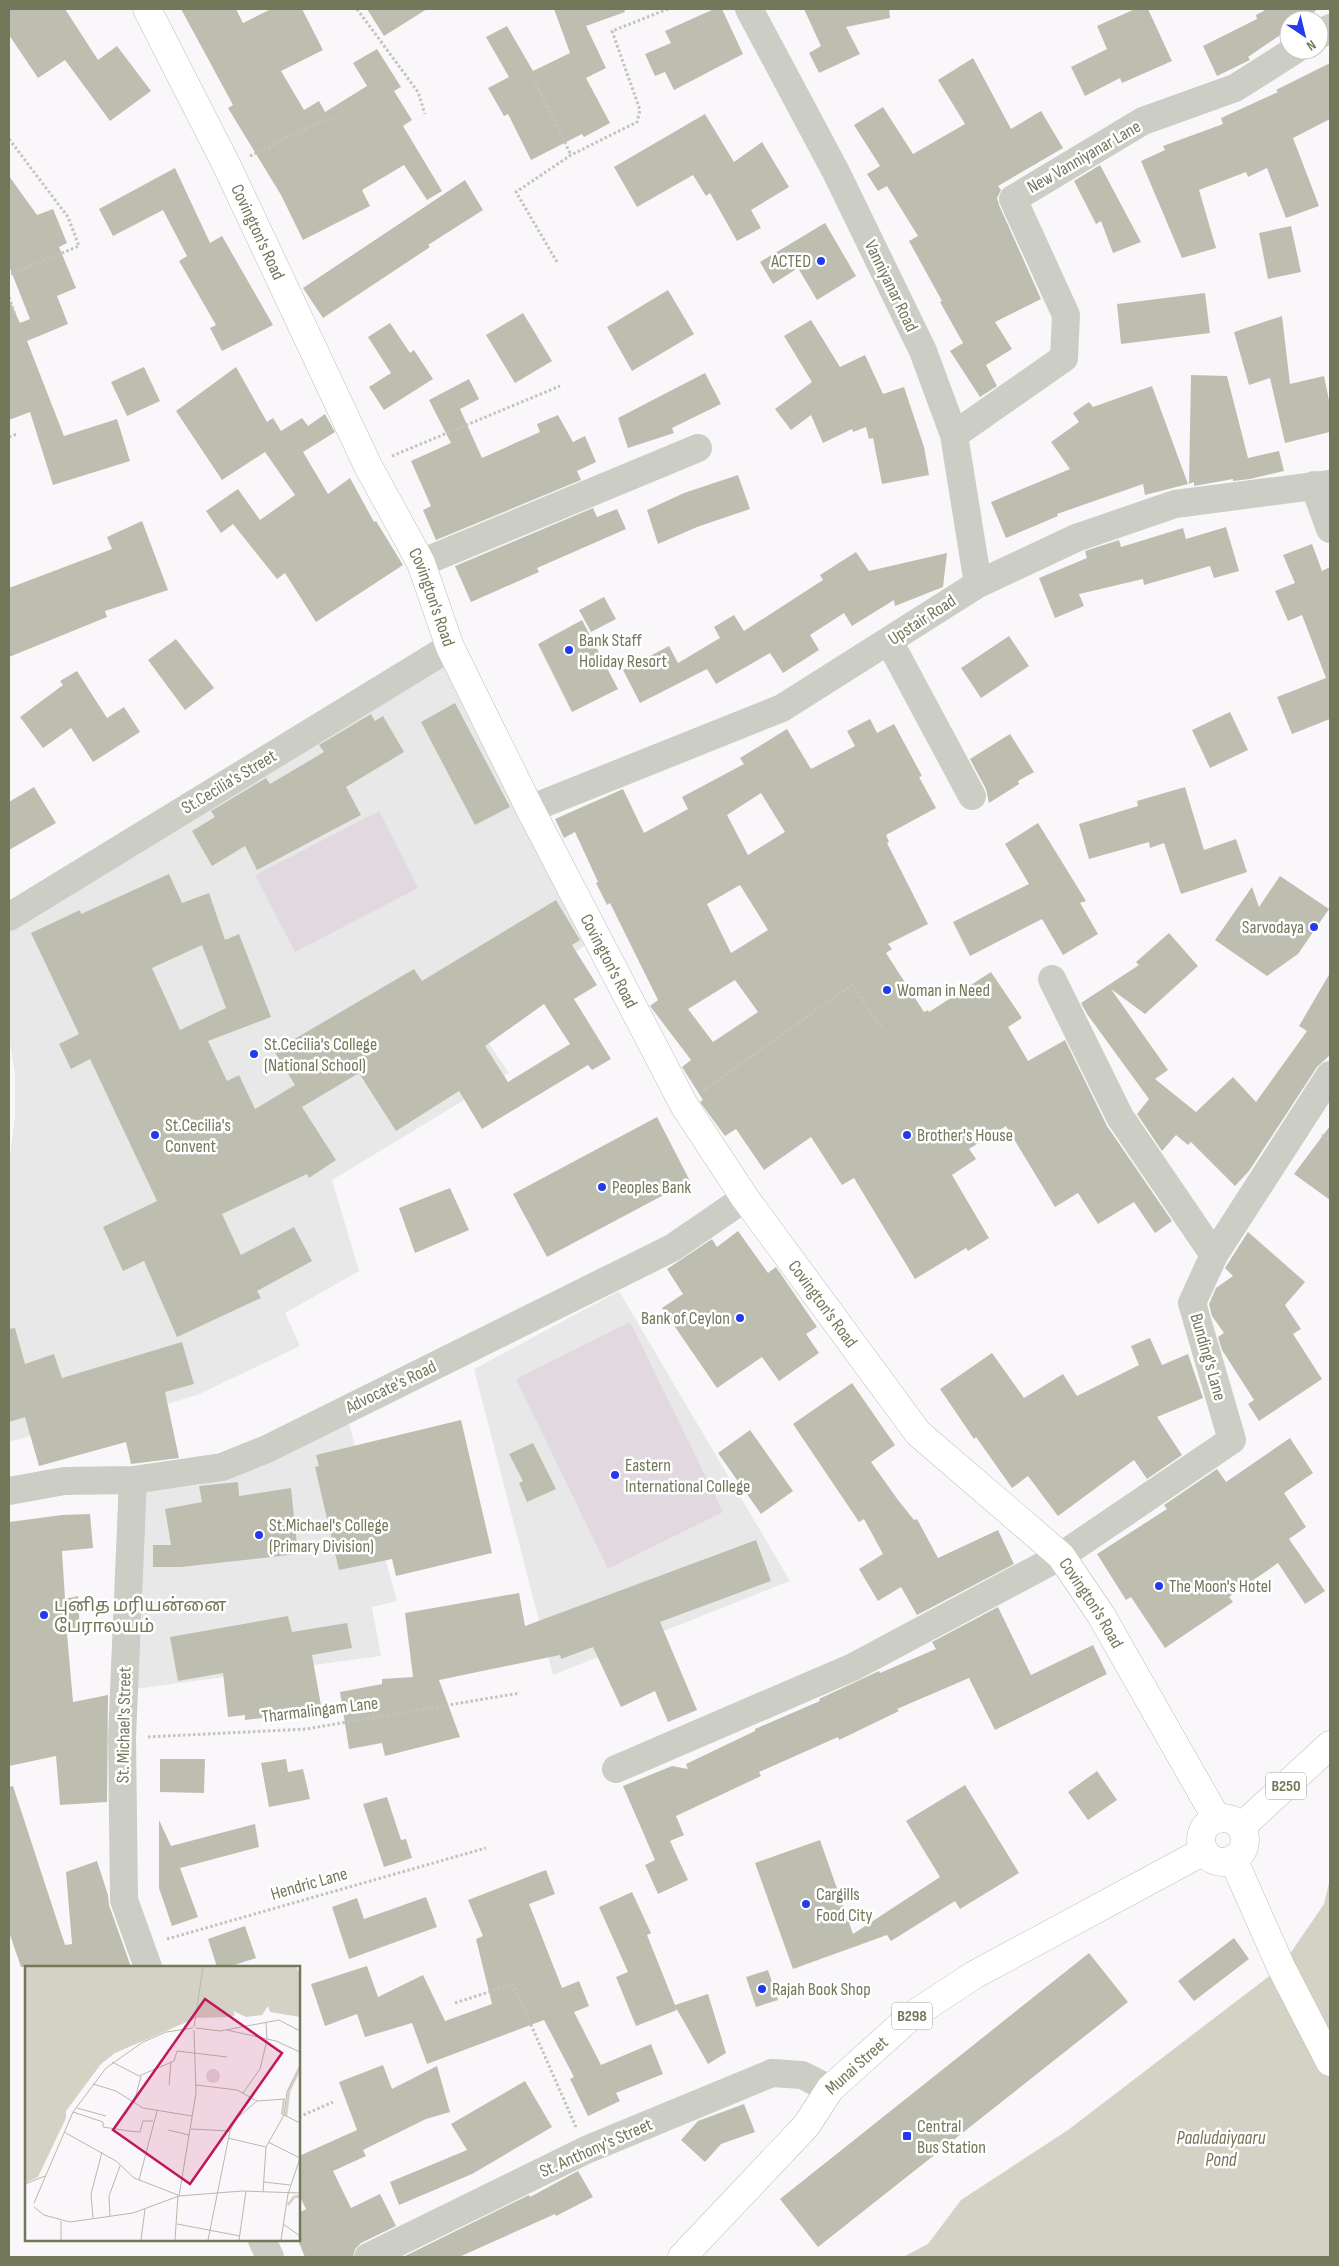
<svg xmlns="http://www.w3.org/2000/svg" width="1339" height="2266" viewBox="0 0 1339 2266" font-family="'Sofia Sans Condensed','Noto Sans Tamil',sans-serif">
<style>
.built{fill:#e9e8e8}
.green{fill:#e2d8df}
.water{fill:#d3d2c5}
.building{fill:#bebeb0;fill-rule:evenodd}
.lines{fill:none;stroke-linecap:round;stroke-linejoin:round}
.major-casing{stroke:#bebfb5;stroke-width:29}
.path{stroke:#c2c3bc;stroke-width:3;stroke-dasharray:2.5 2.5;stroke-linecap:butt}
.minor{stroke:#cccdc4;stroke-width:28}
.major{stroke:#fff;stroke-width:28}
.poi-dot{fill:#253aec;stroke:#fff;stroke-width:2}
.labels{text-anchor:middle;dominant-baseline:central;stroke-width:5;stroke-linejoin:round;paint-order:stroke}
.shield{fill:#fff;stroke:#9ea08c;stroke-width:1}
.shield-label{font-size:16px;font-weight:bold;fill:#74785a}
.street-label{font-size:18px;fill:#74785a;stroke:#fff}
.poi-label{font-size:18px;fill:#74785a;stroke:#fff;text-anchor:start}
.water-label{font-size:19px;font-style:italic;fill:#767459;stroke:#fff}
.inset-river{fill:none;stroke:#d3d2c5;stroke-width:2.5}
.inset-road{fill:none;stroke:#b8b9ac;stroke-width:1}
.view{fill:#c2185b;fill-opacity:0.15;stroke:#c2185b;stroke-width:2.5}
.inset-edge{fill:none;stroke:#74785a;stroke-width:2.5}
</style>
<rect width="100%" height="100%" fill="#f9f7fa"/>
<path class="built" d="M447 658 586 945 470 1016 509 1073 332 1180 359 1271 285 1313 300 1346 197 1395 113 1420 107 1414 9 1442V1164L15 1116V1075L9 1036V927Z
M619 1291 790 1581 553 1675 474 1369Z
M348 1420 397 1601 372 1607 381 1656 135 1689 142 1492 199 1485 255 1467Z"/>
<path class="green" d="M379 811 418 888 295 952 255 875Z
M630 1322 723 1512 608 1569 516 1379Z"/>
<path class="water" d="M1330 1879V2257H903L928 2244 961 2200 1068 2130 1281 1967 1324 1904Z"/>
<path class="building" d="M9 9H65L98 60 117 46 151 91 110 121 65 60 38 78 9 35Z
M181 9H236L243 23 271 9H302L323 50 281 71 304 110 319 101 325 112 367 86 353 63 377 49 401 87 394 91 412 120 403 126 442 191 427 200 404 165 362 190 370 206 303 240 281 195 228 108 233 105Z
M367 9H427L384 36Z
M554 9H624L625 12 586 26 606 68 586 78 610 123 584 137 582 134 531 160 508 114 504 116 488 88 509 77 486 37 507 26 533 71 570 53Z
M714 9H722L743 54 674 90 665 72 655 76 645 54 671 43 665 31Z
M804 9H889L890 18 846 27 860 54 819 73 809 53 821 46Z
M1135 9H1148L1172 61 1122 83 1120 78 1085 96 1071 67 1107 49 1097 26Z
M1267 9H1318L1302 20H1289V29L1248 57 1250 60 1217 76 1203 46 1257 19 1256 15Z
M973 58 1011 129 1041 111 1063 148 998 186 1001 190 997 198 999 205 1041 299 995 322 1012 349 986 365 997 386 980 397 950 351 963 343 940 302 942 301 909 241 918 236 887 186 878 191 867 174 880 166 854 125 883 107 913 154 965 124 938 80Z
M1330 63V119L1293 138 1319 206 1286 218 1267 168 1248 177 1246 172 1199 190 1216 248 1182 258 1141 161 1165 150 1163 146 1223 124 1221 118 1278 92 1276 90Z
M705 114 734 162 762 142 789 187 751 210 761 228 737 241 710 193 706 196 693 175 637 207 614 167Z
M1100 165 1141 242 1113 253 1101 221 1096 224 1074 181Z
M175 168 210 243 222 236 273 325 222 351 210 328 216 325 179 261 187 256 163 210 113 236 99 209Z
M9 176 37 215 53 209 67 243 59 247 76 288 57 296 68 324 27 341 64 436 117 419 130 461 53 485 30 412 9 420V299L20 323 30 319 9 266Z
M465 180 483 210 428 245 430 247 323 318 303 288Z
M825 223 856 276 817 300 798 268 773 284 760 262Z
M1291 226 1301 272 1268 279 1259 233Z
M668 290 694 334 632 371 607 327Z
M1205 293 1210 333 1121 344 1117 304Z
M523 313 552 361 515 383 486 335Z
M1282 316 1290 384 1324 376 1330 405V432L1285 443 1270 378 1249 385 1234 332Z
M811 320 840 367 865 355 883 394 904 387 924 447 929 475 882 484 873 438 869 439 866 427 853 432 852 429 823 443 811 415 791 430 775 409 812 382 784 336Z
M390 323 410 353 414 350 433 379 384 410 369 387 391 373 368 337Z
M144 367 160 401 127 416 111 382Z
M236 367 267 422 273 418 281 431 302 418 308 426 325 414 335 432 303 452 328 494 350 478 374 522 376 521 403 565 316 622 285 573 277 579 233 524 221 533 206 511 238 489 260 520 295 495 265 452 222 480 176 411Z
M705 373 721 404 672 428 674 433 628 448 618 418Z
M1191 375 1227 376 1248 458 1279 451 1284 471 1250 479 1233 481V479L1194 486V482L1189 484Z
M469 379 479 399 460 409 482 458 540 432 537 424 558 415 573 442 585 436 596 462 577 471 581 480 436 540 423 510 431 506 411 461 451 443 429 400Z
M1152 386 1188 484 1145 495 1143 484 1057 514 1058 516 1006 538 991 502 1070 469 1051 442 1079 422 1073 413 1089 402 1093 407Z
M738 475 750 509 697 527 658 544 647 510 684 493Z
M593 508 597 517 617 509 626 529 537 568 539 572 471 602 455 566Z
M142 521 168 590 105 611 107 617 9 657V588L112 549 107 537Z
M1226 527 1239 571 1214 578 1210 566 1144 585 1143 579 1079 594 1084 606 1055 618 1039 578 1087 558 1085 551 1119 540 1121 547 1183 528 1186 539Z
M1312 544 1322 571 1330 567V719L1292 734 1277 697 1326 678 1302 615 1288 621 1275 591 1295 583 1283 555Z
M856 552 869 571 947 553 943 587 895 606 894 600 852 626 844 613 810 635 819 650 783 673 770 653 716 684 707 669 640 703 623 670 669 646 678 663 720 638 714 627 734 615 744 631 823 580 820 575Z
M604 597 616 619 591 632 579 610Z
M582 620 618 689 572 712 538 644Z
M1009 636 1029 666 981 698 961 668Z
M176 639 214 688 185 710 148 660Z
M77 671 107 718 124 707 140 732 93 762 71 728 43 748 20 717 63 685 60 681Z
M455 703 510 807 475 825 421 722Z
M1230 712 1248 750 1210 768 1192 730Z
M371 714 375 721 383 716 404 752 346 787 361 815 257 870 245 846 212 866 192 831 215 817 211 811 266 778 270 784 324 752 319 745Z
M870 719 877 733 894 724 922 776 919 777 936 808 886 835 889 842 887 843 928 924 888 944 892 949 886 953 924 1012 928 1010 929 1012 991 972 1022 1018 1008 1027 1028 1061 1065 1040 1107 1126 1172 1221 1155 1233 1134 1202 1098 1224 1078 1193 1055 1207 1006 1126 969 1149 976 1159 952 1175 989 1238 968 1251 966 1248 915 1279 854 1178 842 1185 811 1137 764 1170 736 1129 725 1136 700 1102 703 1100 682 1067 691 1060 650 1006 658 1000 610 903 607 905 596 883 598 882 575 832 564 838 555 819 623 789 644 833 688 809 682 797 744 764 740 758 787 729 811 769 855 746 847 731ZM761 793 785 832 748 855 727 815ZM740 885 768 930 731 953 707 904ZM735 980 758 1012 713 1042 688 1009Z
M1010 734 1034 772 1018 781 1019 784 989 803 986 789 970 759Z
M34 787 56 823 9 850V802Z
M1185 787 1204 850 1236 839 1247 872 1181 894 1164 843 1150 848 1149 842 1089 859 1079 824 1138 806 1137 801Z
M1038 823 1086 901 1080 903 1098 934 1063 955 1042 919 970 956 953 922 1029 884 1005 844Z
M169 874 182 903 209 893 225 940 239 934 271 1017 208 1041 227 1081 239 1075 255 1109 295 1085 274 1051 414 969 422 981 556 900 580 940 572 945 597 985 574 999 611 1059 592 1070 588 1065 482 1129 459 1091 396 1131 359 1073 302 1107 336 1160 309 1178 307 1174 222 1214 241 1255 294 1227 312 1261 257 1291 261 1298 177 1337 144 1261 123 1271 103 1227 157 1201 90 1059 71 1069 59 1044 79 1034 31 933 80 910 81 914ZM202 945 226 1008 180 1030 152 968ZM544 1004 570 1044 508 1082 485 1046Z
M1280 876 1329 909 1298 954 1267 976 1215 940 1252 887 1259 907Z
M1169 933 1198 966 1145 1014 1111 989 1168 1070 1155 1079 1196 1112 1233 1077 1256 1102 1307 1031 1299 1026 1330 973V1055L1317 1067 1249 1171 1235 1186 1191 1142 1188 1145 1176 1135 1162 1151 1137 1114 1149 1099 1087 1014 1081 1003 1139 965 1136 962Z
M657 1117 690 1181 547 1257 513 1194Z
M1330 1126V1200L1294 1174Z
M450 1188 469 1230 415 1253 399 1208Z
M738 1231 768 1273 776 1267 817 1327 806 1334 819 1353 779 1381 762 1357 717 1388 662 1308 683 1294 667 1269 712 1239 717 1247Z
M1248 1232 1305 1282 1285 1305 1301 1329 1293 1334 1322 1379 1259 1421 1248 1404 1254 1400 1222 1350 1218 1337 1224 1333 1212 1316 1209 1304 1216 1288 1233 1276 1225 1268Z
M15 1328 25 1364 54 1354 62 1378 182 1342 194 1384 165 1392 179 1458 131 1464 126 1442 39 1466 25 1417 9 1422V1329Z
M1150 1338 1162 1365 1188 1354 1203 1398 1157 1417 1182 1455 1147 1479 1134 1460 1058 1516 1028 1476 1012 1488 976 1437 974 1439 940 1389 992 1353 1024 1398 1063 1374 1077 1396 1139 1365 1131 1346Z
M852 1383 895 1445 871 1462 898 1500 914 1520 917 1519 938 1558 998 1530 1014 1564 917 1615 901 1587 878 1601 859 1569 883 1554 864 1519 859 1522 793 1424Z
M461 1420 492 1553 396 1576 392 1559 339 1570 315 1467 319 1466 316 1455Z
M750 1430 793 1491 761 1514 718 1453Z
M1290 1438 1313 1473 1284 1493 1306 1527 1289 1539 1325 1591 1305 1604 1278 1563 1229 1597 1233 1602 1165 1648 1131 1597 1126 1600 1097 1554 1167 1509 1164 1505 1217 1469 1226 1482Z
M533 1443 556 1489 527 1502 519 1483 523 1481 509 1454Z
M238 1482 239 1496 291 1488 298 1554 181 1567H153V1545H171L165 1509 202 1502 199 1486Z
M90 1514 93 1548 62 1551 65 1599 78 1596 80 1633 67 1634 73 1702 108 1695 107 1802 60 1805 56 1756 9 1766V1522L62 1515Z
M756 1540 771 1581 660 1622 697 1710 668 1722 655 1691 621 1707 593 1647 561 1659 560 1655 439 1680 460 1737 385 1756 382 1743 349 1749 340 1692 382 1684V1679L413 1677 405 1613 519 1593 525 1626Z
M998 1607 1031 1675 1093 1645 1107 1674 995 1730 969 1678 897 1709 899 1711 839 1740 838 1737 759 1772 761 1776 676 1816 684 1835 670 1841 688 1880 658 1894 645 1865 655 1860 623 1786 672 1766 688 1769 686 1764 755 1731V1729L820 1701 819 1699 879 1671 880 1673 936 1649 932 1642Z
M288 1616 292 1632 347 1623 352 1648 312 1655 322 1711 245 1720V1715L228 1717 223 1673 178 1681 170 1637Z
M160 1759H205L204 1793 160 1792Z
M286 1759 288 1772 303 1769 310 1799 269 1807 261 1763Z
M1097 1771 1117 1800 1088 1820 1068 1792Z
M965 1785 1019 1873 960 1909 955 1901 891 1941 887 1935 793 1969 755 1863 820 1840 853 1934 940 1877 906 1821Z
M13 1786 65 1945 72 1944 66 1872 97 1861 108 1895 109 1905 131 1967H21L9 1932V1787Z
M387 1797 401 1840 406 1839 412 1858 384 1867 363 1804Z
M159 1820 171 1846 255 1824 259 1847 180 1868 198 1917 172 1926 159 1888Z
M546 1870 555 1894 529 1904 562 1988 579 1981 589 2006 574 2012 601 2065 651 2044 663 2074 616 2093 620 2101 588 2116 570 2079 574 2077 544 2020 427 2064 412 2023 365 2037 357 2014 325 2026 311 1984 367 1966 378 1997 423 1975 445 2021 492 2004 476 1939 483 1936 468 1900Z
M632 1892 651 1933 647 1935 675 2005 708 1994 726 2053 708 2064 675 2006 677 2010 636 2026 616 1977 628 1972 599 1907Z
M426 1897 437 1927 349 1959 332 1907 357 1898 364 1919Z
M245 1926 256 1958 228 1967H217L208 1939Z
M1234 1938 1249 1959 1194 2001 1178 1981Z
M1089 1953 1128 2002 818 2247 780 2199Z
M768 1970 778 2000 756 2007 746 1977Z
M383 2065 392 2089 437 2066 450 2112 426 2119 363 2150 366 2156 333 2171 351 2208 380 2194 396 2226 361 2243 355 2249 353 2257H305L299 2243V2213L306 2209 299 2195V2156L357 2130 339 2082Z
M525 2081 552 2127 472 2174 399 2205 390 2182 467 2150 451 2124Z
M744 2104 755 2132 721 2144 705 2162 681 2140 698 2121Z
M578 2171 593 2197 556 2216 555 2214 459 2257H403L529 2195 530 2197Z"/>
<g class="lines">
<g class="major-casing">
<g id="major">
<path id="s1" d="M147 9 228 168 368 466 421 563 450 647 530 809 684 1105 745 1198 918 1433 1061 1556 1101 1615 1217 1819"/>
<circle cx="1223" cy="1840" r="22"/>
<path d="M1241 1827 1330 1745"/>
<path d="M1233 1859 1281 1967 1330 2062"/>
<path id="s2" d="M682 2257 806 2126 830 2089 910 2017 974 1975 1204 1851"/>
</g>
</g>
<path class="path" d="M357 9 418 92 425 114
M534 79 571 155
M9 139 68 217 79 246 9 275
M250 156 321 121 337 118
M557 262 516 192 571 155 637 122 640 110 612 31 668 9
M9 297 15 315
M9 437 17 434
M392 456 560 386
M704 1090 852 985 883 1029
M1322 1135 1330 1141
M148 1737 306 1729 520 1693
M167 1939 486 1848
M455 2003 513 1984 576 2127
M299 2117 333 2102"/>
<path class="minor" d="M749 9 836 172 923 351 954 435 978 584
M1319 35 1330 28
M954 435 1064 358 1066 315 1013 199 1143 121 1235 88 1295 50
M1314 485 1330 529
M421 563 698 448
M889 641 972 796
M530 809 782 708 978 584 1076 538 1175 504 1330 484
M9 917 450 647
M1052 979 1120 1117 1214 1255
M133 1480 122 1738 124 1900 148 1967
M9 1491 64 1481 133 1480 222 1467 267 1449 672 1248 745 1198
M616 1769 853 1667 1061 1556 1232 1440 1192 1303 1214 1255 1330 1075
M262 2240 270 2257
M368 2257 586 2150 772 2073 802 2075 830 2089"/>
<use href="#major" class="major"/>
</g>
<g class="poi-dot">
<circle cx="821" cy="261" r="5"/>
<circle cx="569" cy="650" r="5"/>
<circle cx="1314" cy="927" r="5"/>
<circle cx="887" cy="990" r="5"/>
<circle cx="254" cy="1054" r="5"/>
<circle cx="155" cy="1135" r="5"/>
<circle cx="907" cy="1135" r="5"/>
<circle cx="602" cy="1187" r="5"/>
<circle cx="740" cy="1318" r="5"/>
<circle cx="615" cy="1475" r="5"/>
<circle cx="259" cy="1535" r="5"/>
<circle cx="1159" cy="1586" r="5"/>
<circle cx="44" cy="1615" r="5"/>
<circle cx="806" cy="1904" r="5"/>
<circle cx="762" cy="1989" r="5"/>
<rect x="902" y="2131" width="10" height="10" rx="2.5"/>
</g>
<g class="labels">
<g class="shield">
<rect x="1266" y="1772.5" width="40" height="27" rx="4"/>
<rect x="892" y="2002.5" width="40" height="27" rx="4"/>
</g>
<g class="shield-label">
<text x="1286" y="1786">B250</text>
<text x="912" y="2016">B298</text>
</g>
<g class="street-label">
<text transform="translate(1084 157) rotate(-30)">New Vanniyanar Lane</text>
<text stroke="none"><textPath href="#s1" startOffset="249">Covington's Road</textPath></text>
<text transform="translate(891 286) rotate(64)">Vanniyanar Road</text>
<text stroke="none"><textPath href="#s1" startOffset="654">Covington's Road</textPath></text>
<text transform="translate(922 620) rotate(-33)">Upstair Road</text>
<text transform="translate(229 782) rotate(-31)">St.Cecilia's Street</text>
<text stroke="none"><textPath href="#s1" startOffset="1059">Covington's Road</textPath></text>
<text stroke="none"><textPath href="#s1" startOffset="1464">Covington's Road</textPath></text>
<text transform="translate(1208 1357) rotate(74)">Bunding's Lane</text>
<text transform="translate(391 1387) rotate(-26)">Advocate's Road</text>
<text stroke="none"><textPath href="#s1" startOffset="1869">Covington's Road</textPath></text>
<text transform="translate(320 1710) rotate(-7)">Tharmalingam Lane</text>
<text transform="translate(124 1725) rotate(-89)">St. Michael's Street</text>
<text transform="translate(309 1884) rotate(-16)">Hendric Lane</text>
<text stroke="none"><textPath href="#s2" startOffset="260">Munai Street</textPath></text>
<text transform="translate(596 2148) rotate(-24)">St. Anthony's Street</text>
</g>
<g class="poi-label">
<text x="811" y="261" text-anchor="end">ACTED</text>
<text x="579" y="640">Bank Staff<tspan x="579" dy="21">Holiday Resort</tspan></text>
<text x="1304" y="927" text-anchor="end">Sarvodaya</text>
<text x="897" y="990">Woman in Need</text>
<text x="264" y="1044">St.Cecilia's College<tspan x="264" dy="21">(National School)</tspan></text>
<text x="165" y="1125">St.Cecilia's<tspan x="165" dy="21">Convent</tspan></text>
<text x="917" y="1135">Brother's House</text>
<text x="612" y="1187">Peoples Bank</text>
<text x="730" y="1318" text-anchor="end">Bank of Ceylon</text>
<text x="625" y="1465">Eastern<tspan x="625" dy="21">International College</tspan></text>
<text x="269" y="1525">St.Michael's College<tspan x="269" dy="21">(Primary Division)</tspan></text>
<text x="1169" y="1586">The Moon's Hotel</text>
<text x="54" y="1605">புனித மரியன்னை<tspan x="54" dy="21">பேராலயம்</tspan></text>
<text x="816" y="1894">Cargills<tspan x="816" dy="21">Food City</tspan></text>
<text x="772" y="1989">Rajah Book Shop</text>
<text x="917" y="2126">Central<tspan x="917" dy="21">Bus Station</tspan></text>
</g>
<g class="water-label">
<text x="1221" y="2138">Paaludaiyaaru<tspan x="1221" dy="22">Pond</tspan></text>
</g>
</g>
<g transform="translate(25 1966)">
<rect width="275" height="275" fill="#f9f7fa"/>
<path d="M181 110a7 7 0 1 1 14 0a7 7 0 1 1-14 0Z" fill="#e2d8df"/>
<path d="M0 1H271L275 7V51L245 46 243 40 237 49 221 51 208 45 210 49 206 51 171 52 90 87 76 98 41 145V152L13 211 0 217Z" fill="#d3d2c5"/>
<path class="inset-river" d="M257 149 259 133M261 150 264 125 275 103M263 239 269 231 275 230"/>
<path class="inset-road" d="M169 61 178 1M171 62 195 65 254 54 275 65M202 64 251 75 275 86M87 96 114 110 149 95 152 85 202 91M68 118 91 125 118 142 167 150M144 119 146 96M171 119 212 124 232 135 260 133M218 127 235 103 242 74 241 57M109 137 116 110M52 142 81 150M48 146 78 156V161L104 165 115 166 118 155H128M259 149 275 157M166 163 205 165M143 164 164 169M39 166 91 195 109 212 153 229 150 274M203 172 241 181M243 176 275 192M114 214 132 145M239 216 265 219M0 218 20 210M238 226 241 181 259 149 262 126 275 99M154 230 171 127 169 64M9 237 48 146 81 102 118 76 141 66 168 62M9 241 19 249 45 256 108 247 154 230 217 225 275 227M85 251 84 230 95 200M68 252 66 228 77 186M36 255V274M152 258 215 270M258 258 275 270M116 274 120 243M183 274 205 165 211 153 232 135M214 274 221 225M256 274 263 228 275 192"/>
<path class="view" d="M180 33 257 87 165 218 88 164Z"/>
<rect width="275" height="275" class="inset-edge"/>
</g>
<rect width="1339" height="2266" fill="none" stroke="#74785a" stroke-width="20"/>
<g transform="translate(1304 35) rotate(145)"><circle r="24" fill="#ffffff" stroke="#c7c9bd"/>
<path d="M0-4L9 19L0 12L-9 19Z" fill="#253aec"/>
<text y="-8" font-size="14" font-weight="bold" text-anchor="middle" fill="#74785a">N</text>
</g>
</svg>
